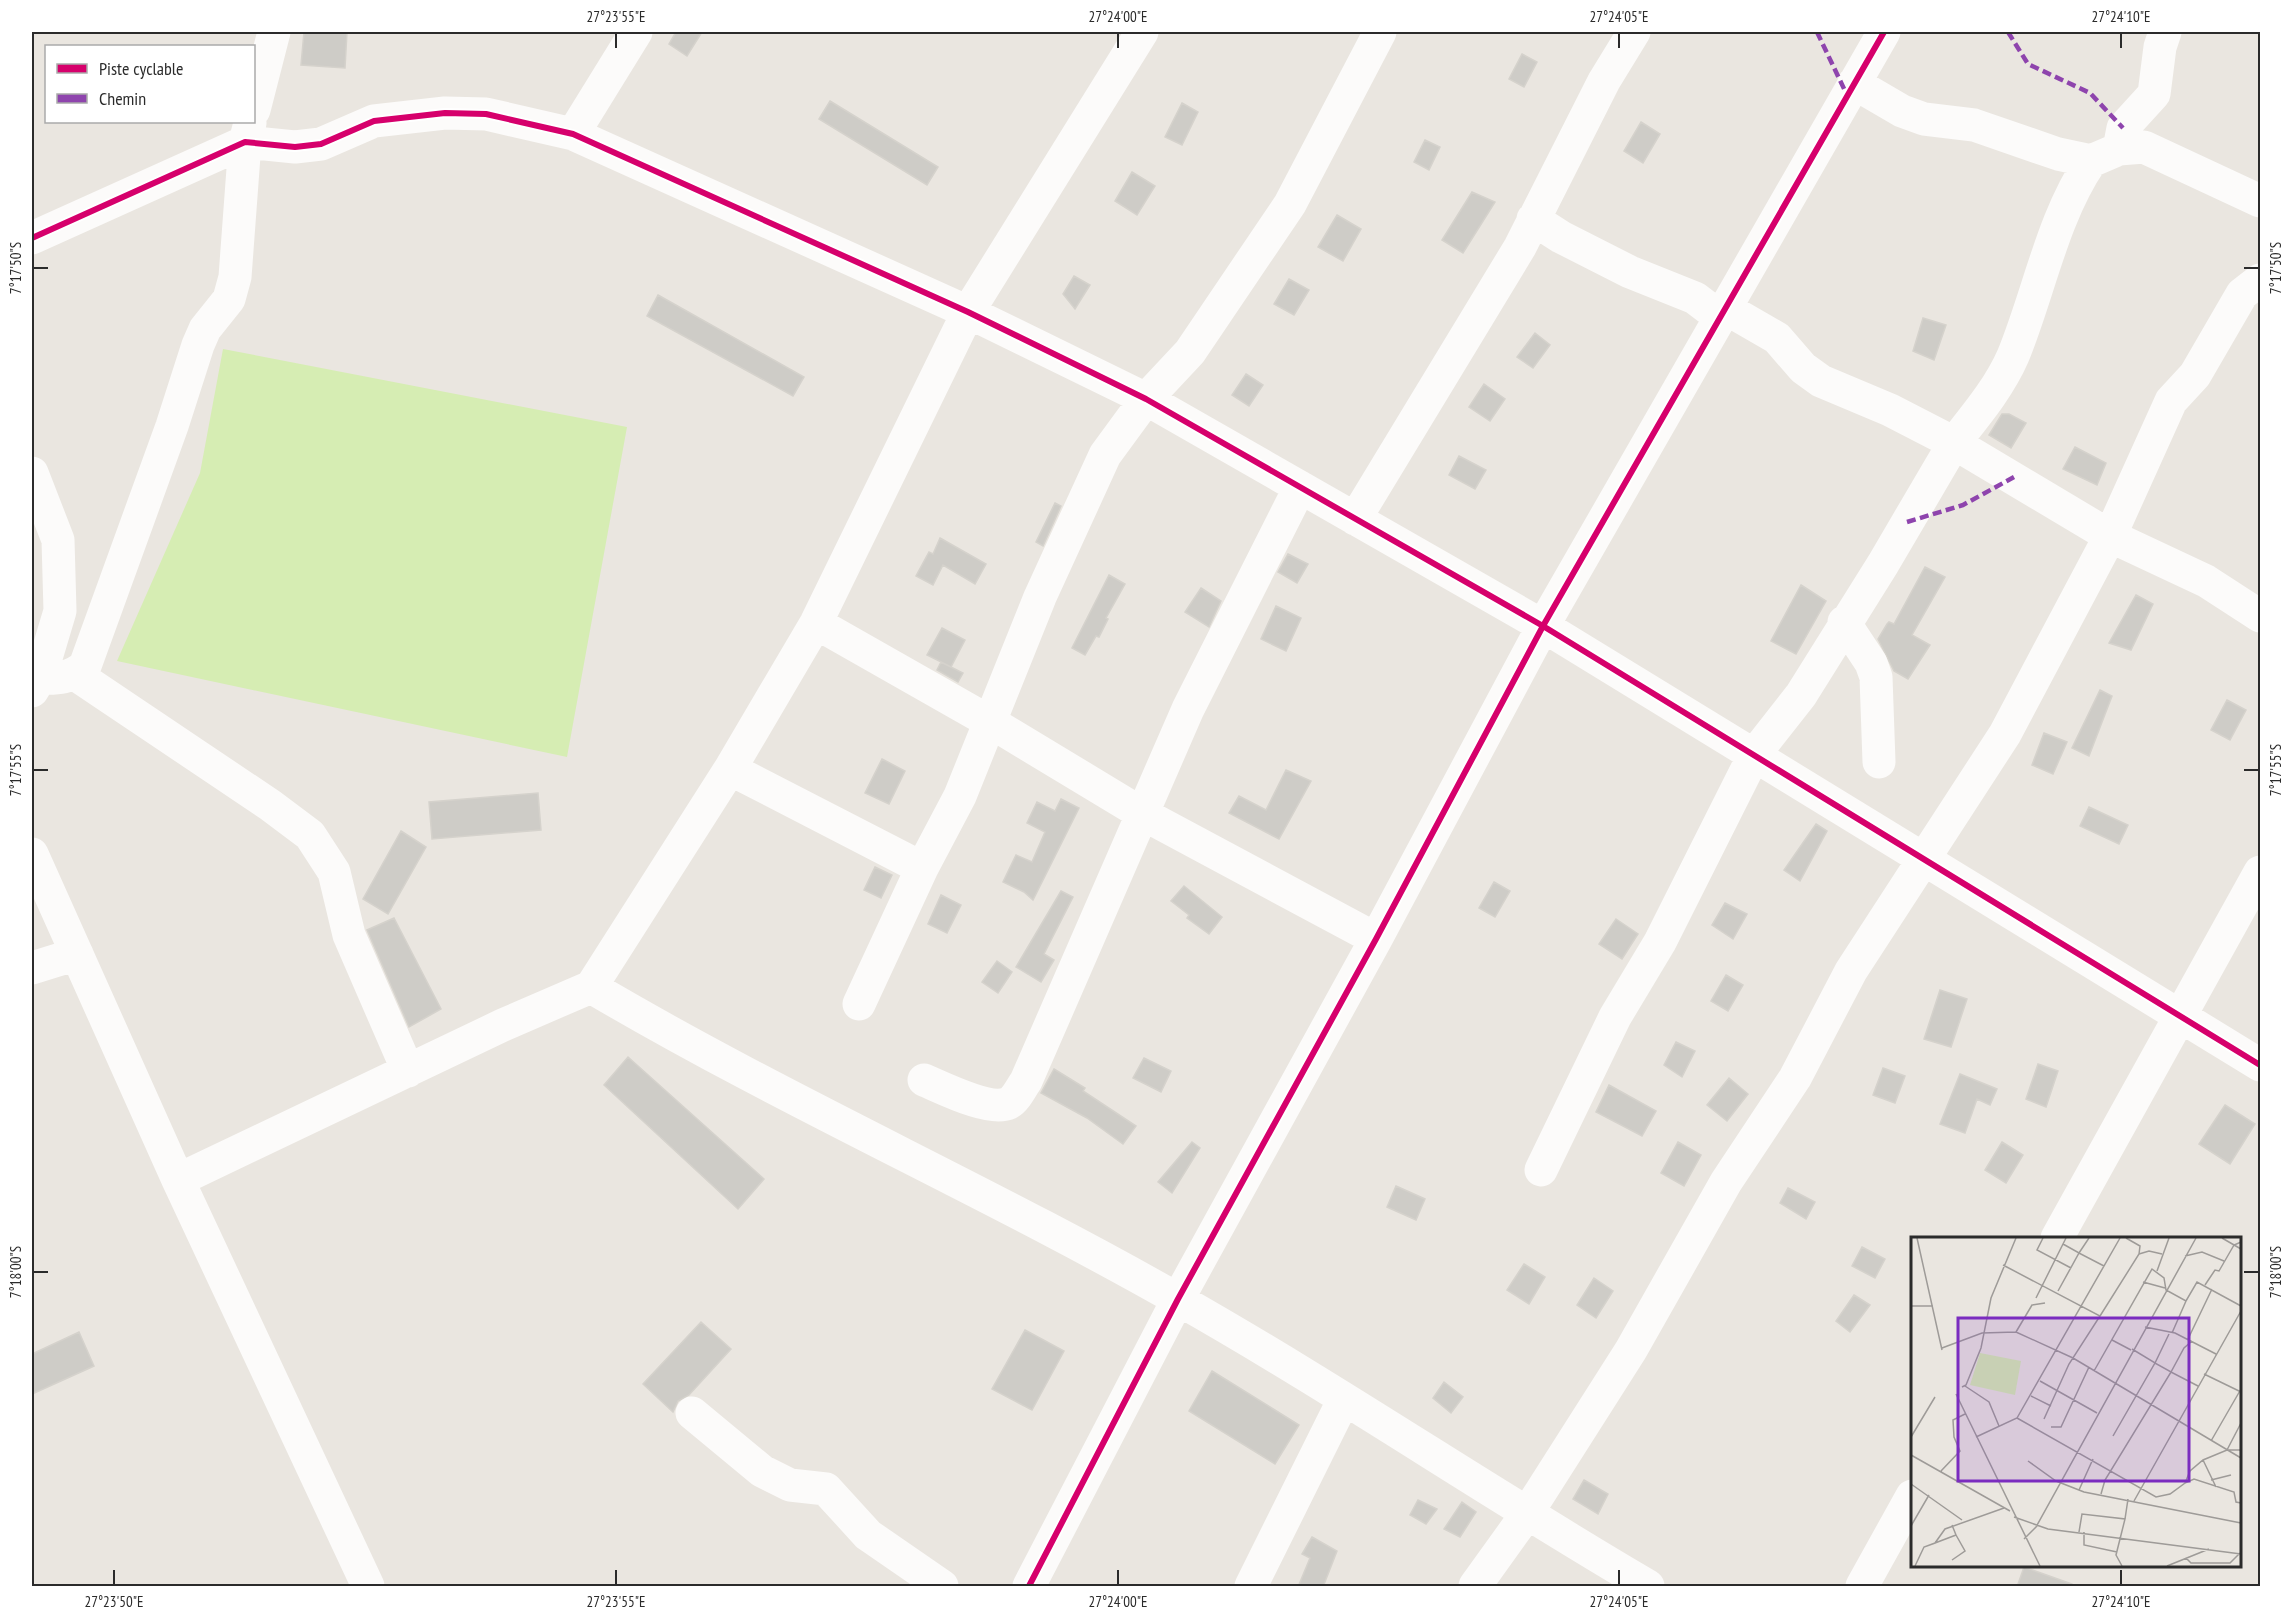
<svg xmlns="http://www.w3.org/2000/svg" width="2292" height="1618" viewBox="0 0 2292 1618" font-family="'PT Sans Narrow',sans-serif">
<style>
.pitch{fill:#d6edb3}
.building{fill:#ceccc7;stroke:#d5d2cc;stroke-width:1.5}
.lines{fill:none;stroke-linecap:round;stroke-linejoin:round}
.minor{stroke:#fcfbfa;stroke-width:33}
.quiet{stroke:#8e44ad;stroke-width:4.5;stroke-dasharray:9 4.5;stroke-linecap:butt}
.cycleway-casing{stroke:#fff;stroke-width:10}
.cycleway{stroke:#d6006c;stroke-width:6}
.ticks{fill:none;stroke:#2b2b2b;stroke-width:2}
.inset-road{fill:none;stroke:#9e9b98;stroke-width:1.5}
.view{fill:#7b2cbf;fill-opacity:0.15;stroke:#7b2cbf;stroke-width:3}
.inset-edge{fill:none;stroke:#2b2b2b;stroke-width:3}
.neatline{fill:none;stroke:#2b2b2b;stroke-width:2}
.ticks-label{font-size:15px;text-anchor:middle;fill:#2b2b2b}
</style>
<rect width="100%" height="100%" fill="#eae6e0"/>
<path class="pitch" d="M223 349 627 427 567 757 117 661 200 473Z"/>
<path class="building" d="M304 32H347L345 68 301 65Z
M676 32H702L687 56 669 44Z
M1522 54 1537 62 1524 87 1509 79Z
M830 101 938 167 927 185 819 119Z
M1182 103 1198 112 1182 145 1165 137Z
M1641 122 1660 134 1643 163 1624 151Z
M1425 140 1440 147 1429 170 1414 162Z
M1132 172 1155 186 1137 215 1115 201Z
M1472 192 1495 202 1463 253 1442 240Z
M1337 215 1361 229 1343 261 1318 247Z
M1074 276 1090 285 1075 309 1063 294Z
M1289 279 1309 290 1294 315 1274 304Z
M658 295 804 377 793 396 647 316Z
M1923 318 1946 325 1934 360 1913 351Z
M1535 333 1550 345 1533 368 1517 357Z
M1246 374 1263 385 1249 406 1232 395Z
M1484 384 1505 399 1490 421 1469 407Z
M2002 414H2009L2026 423 2011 448 1989 435Z
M2075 447 2106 463 2097 485 2063 469Z
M1459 456 1486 470 1475 489 1449 475Z
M1055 503 1061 506 1043 546 1036 542Z
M940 538 986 564 975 584 943 565 933 585 916 576 929 552 933 554Z
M1288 554 1308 564 1297 583 1278 572Z
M1925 567 1945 577 1912 635 1930 645 1908 679 1894 671 1878 639 1887 624 1889 622 1894 624Z
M1109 575 1125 584 1106 618 1108 619 1099 637 1096 636 1085 655 1072 648Z
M1801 585 1826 601 1796 654 1771 641Z
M1201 588 1221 601 1209 627 1185 612Z
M2136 595 2153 604 2131 650 2109 643Z
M1276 606 1301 618 1286 651 1261 639Z
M942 628 965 640 951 667 927 655Z
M941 662 963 673 958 682 937 670Z
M2100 690 2112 696 2089 756 2072 748Z
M2227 700 2246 710 2230 740 2211 730Z
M2044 733 2067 742 2053 774 2032 765Z
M882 759 905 771 889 804 865 793Z
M1286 770 1311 781 1279 839 1229 813 1239 796 1266 810Z
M538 793 541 830 432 839 429 802Z
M1061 799 1079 808 1033 900 1024 892 1003 882 1016 855 1032 862 1045 832 1027 823 1037 802 1055 811Z
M2089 807 2128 825 2119 844 2080 826Z
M1816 824 1827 831 1800 881 1784 870Z
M401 831 426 847 388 914 363 899Z
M875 867 892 875 881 898 864 890Z
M1494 882 1510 891 1495 917 1479 908Z
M1184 886 1222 917 1209 934 1187 918 1189 915 1171 901Z
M1061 891 1073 897 1044 954 1054 960 1041 982 1016 967Z
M941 895 961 905 947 933 928 924Z
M1725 903 1747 914 1733 939 1712 925Z
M394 918 441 1009 409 1027 367 930Z
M1616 919 1638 934 1622 959 1599 944Z
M997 961 1012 972 998 993 982 982Z
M1726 975 1743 985 1728 1011 1711 1001Z
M1940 990 1967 999 1951 1047 1924 1039Z
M1676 1042 1695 1051 1682 1077 1664 1065Z
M628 1057 764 1179 738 1209 604 1085Z
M1144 1058 1171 1071 1161 1092 1133 1078Z
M2038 1064 2058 1071 2046 1107 2026 1099Z
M1883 1068 1905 1076 1895 1103 1873 1095Z
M1054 1069 1085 1088 1083 1091 1136 1126 1123 1144 1087 1118 1041 1093Z
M1960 1074 1997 1089 1990 1105 1977 1099 1965 1133 1940 1124Z
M1729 1078 1748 1094 1727 1121 1707 1105Z
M1609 1085 1656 1111 1642 1136 1596 1112Z
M2225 1105 2255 1124 2230 1164 2199 1144Z
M1192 1142 1200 1148 1172 1193 1158 1182Z
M1678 1142 1701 1155 1684 1186 1661 1173Z
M2002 1142 2023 1155 2006 1183 1985 1170Z
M1396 1186 1425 1199 1416 1220 1387 1207Z
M1788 1188 1815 1202 1806 1219 1780 1203Z
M1862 1247 1885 1259 1875 1278 1852 1266Z
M1524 1264 1545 1277 1529 1304 1507 1290Z
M1594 1278 1613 1291 1596 1318 1577 1305Z
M1854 1295 1870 1305 1850 1332 1836 1321Z
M701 1322 731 1349 689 1395 678 1401 673 1412 643 1384Z
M1025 1330 1064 1351 1032 1410 992 1389Z
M79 1332 94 1366 32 1394V1354Z
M1212 1371 1299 1425 1275 1464 1189 1411Z
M1444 1382 1463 1397 1451 1413 1433 1398Z
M1584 1480 1608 1494 1598 1514 1573 1499Z
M1418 1500 1437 1509 1426 1524 1410 1515Z
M1462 1502 1476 1512 1460 1537 1444 1529Z
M1312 1537 1337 1551 1323 1587H1298L1310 1558 1302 1554Z
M2024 1567 2072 1584V1587H2017Z"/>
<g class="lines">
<path class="minor" d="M1854 83 1902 111 1924 119 1974 125 2058 154 2091 161 2119 149 2144 147 2260 201
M254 110 274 32
M573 134 636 32
M2119 149 2123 128 2154 94 2160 47 2165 32
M1533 219 1561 237 1630 272 1695 298 1720 317
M32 238 245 142 295 147 321 144 374 121 445 113 486 114 573 134 968 312 1146 399 1543 626 2260 1065
M1725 308 1777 338 1803 368 1821 381 1890 410 1954 443C1976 415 1999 388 2013 356 2039 293 2052 218 2091 161
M32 473 58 540 60 611 40 678 32 691
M1355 519 1520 247 1604 81 1634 32
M1844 622 1871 663 1876 677 1879 762
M816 623 992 723 1141 813 1376 939
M75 674 270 805 310 835 334 872 349 935 408 1071
M40 678C57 679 71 678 85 666L172 426 198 345 205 329 229 299 235 277 245 142 250 123
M730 769 922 868
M32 854 178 1180 368 1586
M32 968 77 954
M591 987C782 1100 986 1190 1179 1300 1338 1390 1490 1494 1648 1586
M859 1004 922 868 960 796 1040 597 1105 455 1146 399 1190 352 1290 204 1380 32
M924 1080C943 1088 990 1112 1009 1103 1016 1099 1021 1088 1026 1081L1188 709 1300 487
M1541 1170 1615 1017 1660 942 1754 755 1801 695 1883 564 1954 443 2110 536 2171 401 2195 375 2242 294 2260 280
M178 1180 503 1025 591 987 730 769 816 623 968 312 1142 32
M2057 1238 2260 872
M692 1413 762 1471 790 1485 826 1489 868 1535 942 1586
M1029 1586 1178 1299 1376 939 1543 626 1884 32
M1251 1586 1344 1399
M1475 1586 1526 1515 1631 1350 1726 1182 1795 1078 1851 971 2005 734 2110 536 2206 581 2260 616
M1862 1586 1912 1496"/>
<path class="quiet" d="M1817 32 1847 95
M2008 32 2028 64 2090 93 2123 128
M1907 522 1963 505 2014 477"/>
<g class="cycleway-casing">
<path id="cycleway" d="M32 238 245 142 295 147 321 144 374 121 445 113 486 114 573 134 968 312 1146 399 1543 626 2260 1065
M1029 1586 1178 1299 1376 939 1543 626 1884 32"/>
</g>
<use href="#cycleway" class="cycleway"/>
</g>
<path class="ticks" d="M616 33V48M1118 33V48M1619 33V48M2121 33V48M33 268H48M2244 268H2259M33 770H48M2244 770H2259M33 1272H48M2244 1272H2259M114 1570V1585M616 1570V1585M1118 1570V1585M1619 1570V1585M2121 1570V1585"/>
<g transform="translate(1911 1237)">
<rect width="330" height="330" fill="#eae6e0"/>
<path d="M69 116 110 124 104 158 59 148Z" fill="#d6edb3"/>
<path class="inset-road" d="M6 1 31 113M132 1 126 13 160 31M311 1 330 12M152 7 168 16 178 1M228 17 238 14 251 17M274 19 291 15 313 24M92 28 189 79 158 127 133 182M246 34 258 1M232 45 254 51M294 48 304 33 308 34 323 8 330 5M147 54 168 16 193 29M125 61 155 1M0 69H22M189 79 228 17 229 9 215 1M239 81H267M234 90 264 96 305 117M105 95 121 68 134 66M261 96 275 64M277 102 301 52M201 103 220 113M31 111 71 96 105 95 162 121 330 221M221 112 244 126 258 97M183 134 241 32 253 41 255 53 275 64 286 45 330 69M293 137 328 154M129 144 186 176M54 149 78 165 88 189M51 150 55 148 70 111 80 61 105 1M45 157 129 329M120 159 140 169M106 181 245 260 259 257 274 246 279 234 292 223 316 213H330M140 190H150L178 130M202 199 244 126 260 135 273 111 281 104M0 200 24 160M65 200 106 181 209 1M300 204 330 152M316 213 330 186M0 218 99 274M292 223 305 250M117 224 145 244 173 255 330 286M30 234 49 214 43 200 42 183 54 177M300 243 320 238M274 246 283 242 323 255 325 265 330 266M0 247 51 283M168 253 182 222M190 257 194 243 260 135 287 149M223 264 330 74M103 280 137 292 330 317M214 282 217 262M0 289 18 258M168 295 171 277 214 282 205 318 211 329M173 295V308L206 315M113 302 125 290 285 1M24 306 45 298 41 288M275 321 280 326H319L329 316M41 323 54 314 45 298M4 329 13 310 24 306 34 292 93 271M256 329 298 312"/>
<path class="view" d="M47 81H278V244H47Z"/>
<rect width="330" height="330" class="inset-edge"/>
</g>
<rect width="2292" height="1618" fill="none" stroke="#ffffff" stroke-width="66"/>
<rect x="45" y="45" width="210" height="78" fill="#ffffff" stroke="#aaaaaa" stroke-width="1.5"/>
<rect x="57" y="64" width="30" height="9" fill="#d6006c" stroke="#aaaaaa" stroke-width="1.5"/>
<text x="99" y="75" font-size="18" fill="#2b2b2b">Piste cyclable</text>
<rect x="57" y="94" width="30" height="9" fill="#8e44ad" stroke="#aaaaaa" stroke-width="1.5"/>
<text x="99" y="105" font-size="18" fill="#2b2b2b">Chemin</text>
<rect x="33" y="33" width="2226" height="1552" class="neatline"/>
<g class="ticks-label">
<text x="616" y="22">27°23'55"E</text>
<text x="1118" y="22">27°24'00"E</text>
<text x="1619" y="22">27°24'05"E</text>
<text x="2121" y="22">27°24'10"E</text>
<text transform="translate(16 268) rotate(-90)" y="5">7°17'50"S</text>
<text transform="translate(2276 268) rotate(-90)" y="5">7°17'50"S</text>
<text transform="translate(16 770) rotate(-90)" y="5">7°17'55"S</text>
<text transform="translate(2276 770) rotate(-90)" y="5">7°17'55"S</text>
<text transform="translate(16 1272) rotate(-90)" y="5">7°18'00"S</text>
<text transform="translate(2276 1272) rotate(-90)" y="5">7°18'00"S</text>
<text x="114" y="1607">27°23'50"E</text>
<text x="616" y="1607">27°23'55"E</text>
<text x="1118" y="1607">27°24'00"E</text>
<text x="1619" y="1607">27°24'05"E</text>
<text x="2121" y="1607">27°24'10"E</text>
</g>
</svg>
